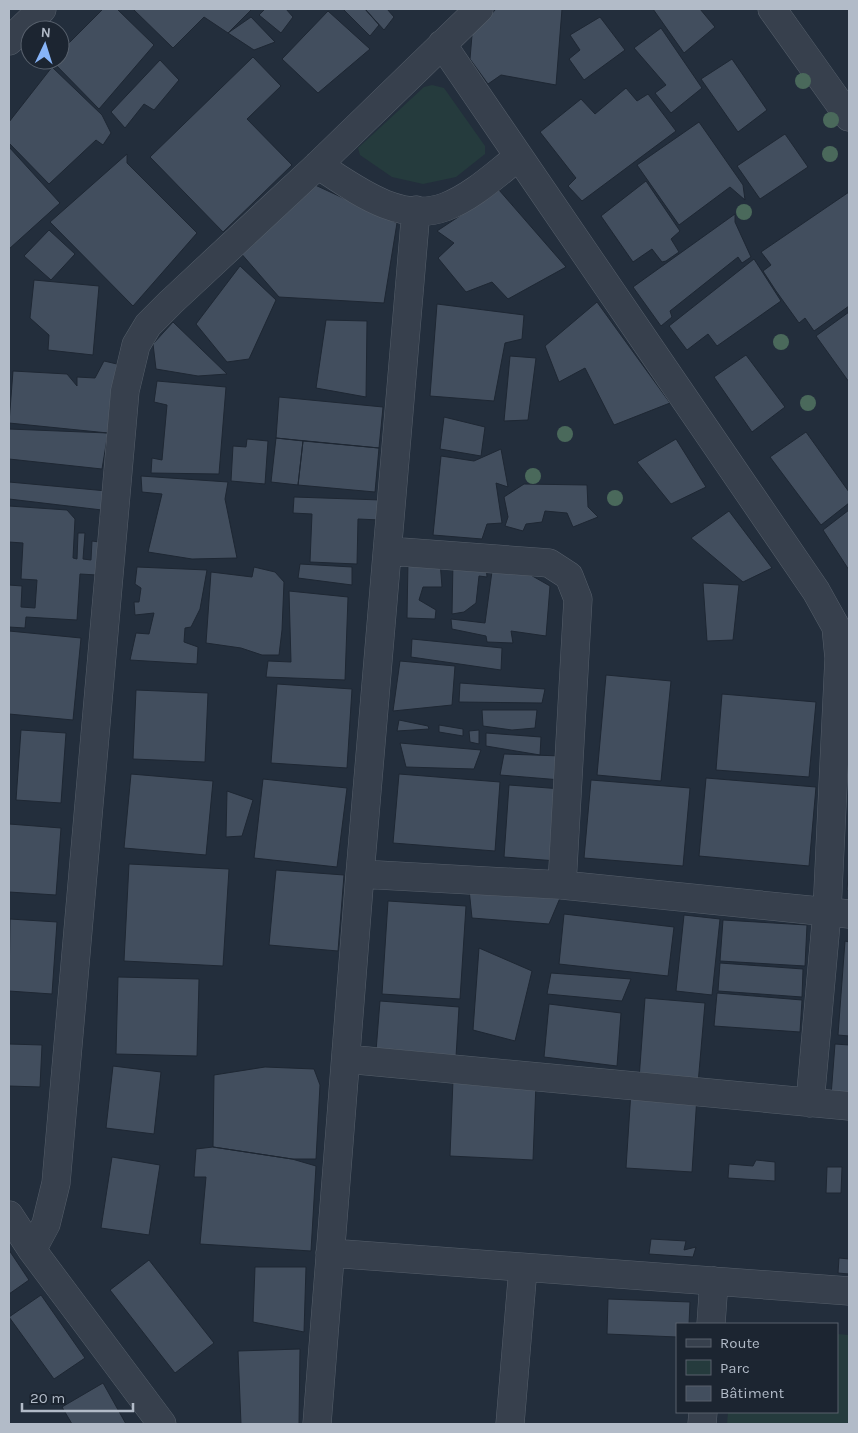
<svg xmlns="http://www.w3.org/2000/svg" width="858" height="1433" viewBox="0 0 858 1433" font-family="Karla,sans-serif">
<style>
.green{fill:#253b3d}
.building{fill:#424e5e;stroke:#1e2733}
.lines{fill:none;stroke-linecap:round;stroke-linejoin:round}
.minor-casing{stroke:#555e6a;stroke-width:29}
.minor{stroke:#37404d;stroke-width:28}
.tree{fill:#4a695b}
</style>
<rect width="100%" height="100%" fill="#232e3c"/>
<path class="green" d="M432 85 444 88 485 146V154L456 177 423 184 392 177 360 155 358 148 424 87Z
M837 1334 849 1335V1424H727L728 1412H837Z"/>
<path class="building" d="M103 9H117L154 45 99 109 52 61 60 60V52Z
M133 9H252L228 33 204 17 173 48Z
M265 9H286L293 17 281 33 259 15Z
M343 9H365L379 25 370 36Z
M365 9H387L394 17 384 30Z
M496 9H562L556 85 501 75 488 84 470 59 472 35Z
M653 9H700L715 27 684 53Z
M328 11 370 49 318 93 282 59Z
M251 17 275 42 254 50 228 33Z
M600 17 625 50 584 80 569 59 580 50 570 35Z
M661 28 702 88 671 113 655 93 666 85 634 48Z
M253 57 281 86 247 119 292 165 223 232 150 157Z
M732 59 767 110 738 132 701 79Z
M160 60 179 80 154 110 144 104 125 128 111 112Z
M52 67 102 115 111 133 103 145 96 140 49 184 9 143V122Z
M626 88 637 101 648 94 676 131 582 201 568 186 576 178 540 132 581 99 595 114Z
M699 122 743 185 745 200 730 187 679 225 637 165Z
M785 134 808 167 760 199 737 166Z
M9 147 60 203 9 249Z
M127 154V163L197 233 133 306 50 222Z
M646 181 680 231 671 239 679 252 666 261 662 262 652 249 633 262 601 216Z
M313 184 397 223 384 303 279 297 239 251Z
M499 190 566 267 508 299 492 282 466 292 438 258 454 243 437 231Z
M849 192V306L814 331 805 318 799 323 776 291 763 271 771 265 761 252Z
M735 214V222L751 257 742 263 738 257 670 311 672 317 661 326 633 287Z
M49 230 75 254 51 280 24 256Z
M754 259 781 301 717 346 708 334 687 350 669 326Z
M240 266 276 300 249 359 227 362 196 324Z
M34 280 99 286 93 355 48 350 49 335 30 318Z
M597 302 670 403 614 425 585 368 559 382 545 346Z
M437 304 524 315 522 339 505 343 494 401 430 396Z
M849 312V382L816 336Z
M326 320 367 321 366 397 316 388Z
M173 322 227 374 198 376 156 369 153 344Z
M746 355 785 407 752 432 714 377Z
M510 356 536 358 528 420 504 421Z
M104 361 117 364 108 433 9 423 13 371 67 374 77 386V377L95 378Z
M157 381 226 387 219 474 151 473 152 458 162 460 167 405 154 402Z
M279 397 383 407 379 448 276 438Z
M444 417 485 427 481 456 440 449Z
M9 429 108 433 102 469 9 459Z
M806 432 849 492V503L821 525 770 457Z
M276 438 303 441 298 485 271 482Z
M247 439 268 441 265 484 231 481 233 446 246 447Z
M676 439 706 487 671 504 637 462Z
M303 441 379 448 375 492 298 485Z
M501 449 508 487 496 483 502 523 487 524 482 539 433 535 441 456 474 461Z
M141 476 228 482 225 499 237 558 192 559 148 552 162 494 142 492Z
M9 482 107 491 102 510 9 499Z
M524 484 587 485 588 507 598 517 573 527 567 513 545 511 542 522 526 524 523 531 505 526 508 517 504 497Z
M294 497 381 500 380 520 358 519 357 564 310 562 312 514 293 513Z
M9 506 67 510 75 519 73 558 77 559 78 533H85L83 559 91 560 92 541 99 542 97 575 80 574 77 620 26 617 25 628 9 627V585L22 586 21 607 35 608 37 580 21 579 23 543 9 542Z
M849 510V570L823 530Z
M729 511 772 568 743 582 691 538Z
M408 560 440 561 442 587H423L419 600 436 610 435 619 407 618Z
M453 562 486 565 487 577 479 576 476 603 464 612 452 614Z
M300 564 352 567V585L298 578Z
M493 564 513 565 550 586 546 636 511 631 513 643 487 642 486 636 452 629 451 619 485 623Z
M137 567 207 570 200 609 191 627 185 628 184 642 198 647 197 664 130 660 136 633 149 634 154 613 135 615 134 602H139L141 588 135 584Z
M254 567 275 572 284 582 282 630 279 655H262L241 648 206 643 211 572 252 577Z
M703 583 739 585 733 640 707 641Z
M289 591 348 597 345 680 266 677 268 661 291 662Z
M9 631 81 638 73 720 9 714Z
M412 639 502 648 501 670 411 657Z
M400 661 455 666 452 705 393 711Z
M606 675 671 681 661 781 597 775Z
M460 683 545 689 542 703 459 702Z
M277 684 352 689 347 768 271 763Z
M136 690 208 693 205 762 133 759Z
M722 694 816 702 809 777 716 770Z
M482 710H537L535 728 512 730 483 726Z
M399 720 428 726 429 729 397 731Z
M439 725 463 729V736L439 732Z
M21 730 66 733 61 803 16 800Z
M479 730V744L470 742 469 731Z
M486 733 541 737 540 755 486 746Z
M400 743 481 750 474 769 406 767Z
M504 754 562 756 561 780 500 775Z
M131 774 213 781 206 855 124 848Z
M399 774 500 782 495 851 393 843Z
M706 778 816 787 809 866 699 856Z
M263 779 347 788 337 867 254 858Z
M591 780 690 788 683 866 584 858Z
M509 785 562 789 557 861 504 857Z
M227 791 253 800 242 836 226 837Z
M9 824 61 828 56 895 9 892Z
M129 864 229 869 223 966 124 961Z
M849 865V891L847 890Z
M276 870 344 875 338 951 269 945Z
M469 889 560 898 549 924 472 918Z
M388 901 466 906 460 999 382 994Z
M564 914 674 927 668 976 559 964Z
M684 915 720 919 712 995 676 991Z
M10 919 57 922 52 994 9 991Z
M723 920 807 925 805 966 720 961Z
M845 941 849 942V1036L838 1035Z
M479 948 532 971 515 1041 473 1030Z
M720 963 803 969 802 997 718 991Z
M551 973 631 979 622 1001 547 994Z
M118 977 199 979 197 1056 116 1054Z
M717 993 802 1000 800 1032 714 1026Z
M645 998 705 1003 698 1084 639 1079Z
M380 1001 459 1007 456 1057 376 1051Z
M549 1004 621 1013 617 1066 544 1057Z
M9 1044 42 1045 40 1087 9 1086Z
M835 1044 849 1045V1097L831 1096Z
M113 1066 161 1072 154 1134 106 1128Z
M265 1067 314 1069 320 1085 316 1159H292L213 1147 214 1075Z
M453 1080 536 1083 533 1160 450 1156Z
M631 1091 697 1096 692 1172 626 1168Z
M213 1147 292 1159 316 1166 311 1251 200 1244 206 1177H194L196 1149Z
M112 1157 160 1165 149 1235 101 1228Z
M756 1160 775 1162V1181L728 1178 729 1164 753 1166Z
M827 1167H842L841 1193H826Z
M651 1239 686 1241 684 1250 696 1247 693 1257 649 1254Z
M9 1250 29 1280 9 1294Z
M839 1258 849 1259V1274L838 1273Z
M149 1260 214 1343 175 1373 110 1290Z
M255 1267H306L304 1332 253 1322Z
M41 1295 85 1358 54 1379 9 1317Z
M608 1299 690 1302 689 1324H677V1337L607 1334Z
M300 1349 299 1424H241L238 1351Z
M103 1383 126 1424H72L62 1407Z"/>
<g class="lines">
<g class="minor-casing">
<path id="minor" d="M772 9 849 117
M9 41 42 9
M442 44 816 591 836 627 839 658 827 912 810 1103
M318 165C354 188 399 224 445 207 472 197 496 174 518 157
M388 551 549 563 569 576 578 599 562 885
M360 874 562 885 849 914
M346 1059 849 1106
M9 1215 32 1250 162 1424
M32 1250 46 1224 56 1183 125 391 136 345 148 325 171 302 318 165 479 9
M330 1253 849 1291
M711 1324 714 1281
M317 1424 360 874 416 210
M510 1424 523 1268
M702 1424 703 1412"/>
</g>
<use href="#minor" class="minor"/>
</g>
<g class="tree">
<circle cx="803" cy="81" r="8"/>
<circle cx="831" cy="120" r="8"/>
<circle cx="830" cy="154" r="8"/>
<circle cx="744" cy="212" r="8"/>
<circle cx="781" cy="342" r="8"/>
<circle cx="808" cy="403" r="8"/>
<circle cx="565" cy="434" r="8"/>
<circle cx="533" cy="476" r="8"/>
<circle cx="615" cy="498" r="8"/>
</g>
<rect width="858" height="1433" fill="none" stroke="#b2bbc8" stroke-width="20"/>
<rect x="676" y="1323" width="162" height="90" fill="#1c2531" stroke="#58616d"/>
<rect x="686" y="1339" width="25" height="8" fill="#37404d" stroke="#58616d"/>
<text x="720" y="1348" font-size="15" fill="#b2bbc8">Route</text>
<rect x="686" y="1360" width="25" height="15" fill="#253b3d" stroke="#58616d"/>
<text x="720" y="1373" font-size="15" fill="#b2bbc8">Parc</text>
<rect x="686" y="1386" width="25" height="15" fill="#424e5e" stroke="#58616d"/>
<text x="720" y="1398" font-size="15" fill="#b2bbc8">Bâtiment</text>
<g transform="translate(45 45) rotate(4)"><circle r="24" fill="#1c2531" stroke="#58616d"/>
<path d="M0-4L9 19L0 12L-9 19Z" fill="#87b4f8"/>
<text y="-8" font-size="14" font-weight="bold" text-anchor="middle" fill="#b2bbc8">N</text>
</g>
<path d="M22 1403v8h111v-8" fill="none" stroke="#b2bbc8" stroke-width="2.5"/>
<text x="30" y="1403" font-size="15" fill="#b2bbc8" stroke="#1c2531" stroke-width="4" paint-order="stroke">20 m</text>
</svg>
